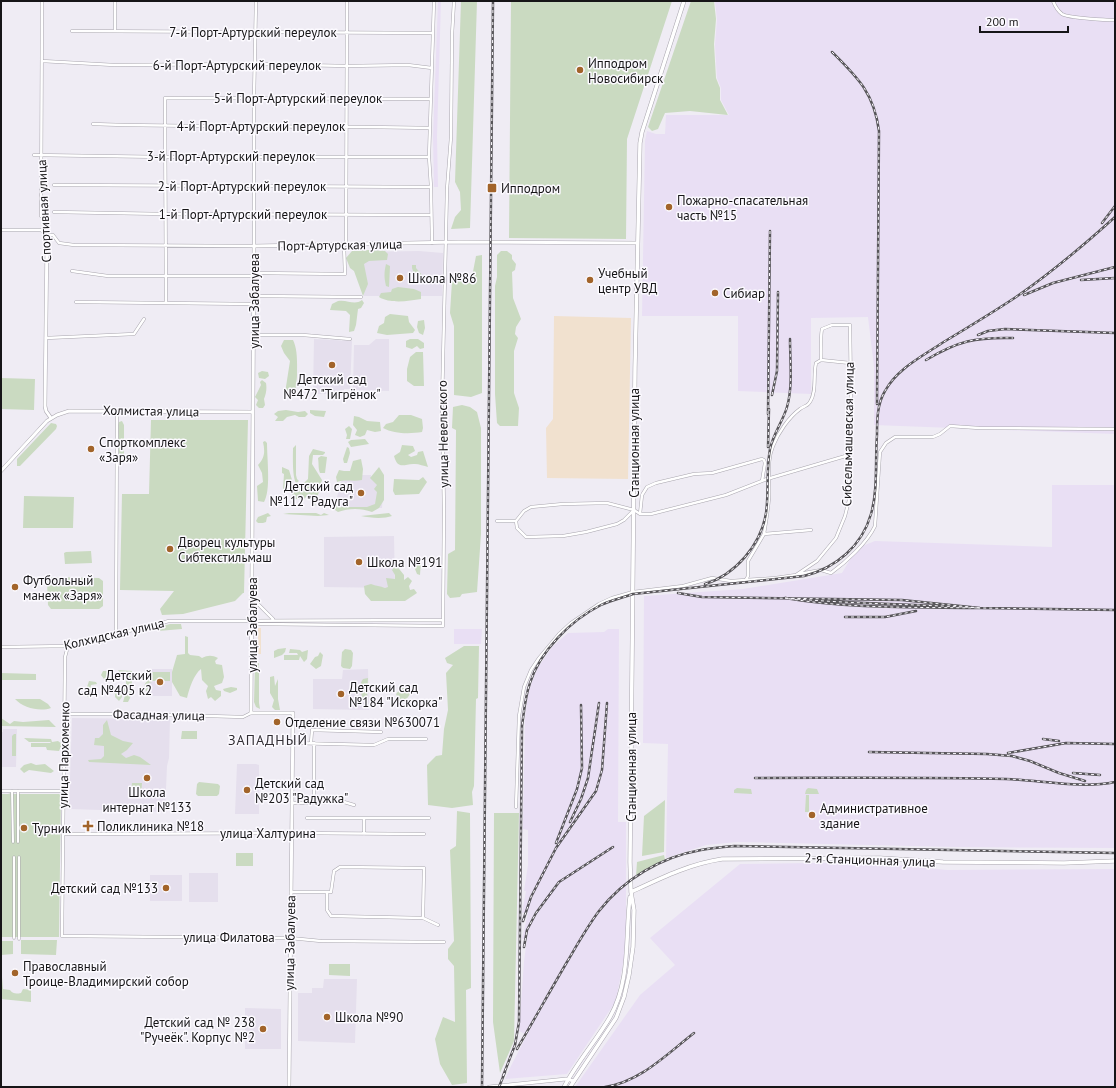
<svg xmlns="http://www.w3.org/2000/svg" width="1116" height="1088" viewBox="0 0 1116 1088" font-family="'PT Sans',sans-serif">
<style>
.commercial{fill:#f1e1cf}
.industrial{fill:#e9dff4}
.built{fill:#e5dfed}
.green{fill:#cadac1}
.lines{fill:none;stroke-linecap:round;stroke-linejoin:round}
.pedestrian-casing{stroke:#a9a6ae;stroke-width:3}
.minor-casing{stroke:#a9a6ae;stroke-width:3.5}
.tertiary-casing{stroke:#a9a6ae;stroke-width:4}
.primary-casing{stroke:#a9a6ae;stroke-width:4.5}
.pedestrian{stroke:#fff;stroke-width:2}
.minor{stroke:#fff;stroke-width:2.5}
.tertiary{stroke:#fff;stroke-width:3}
.primary{stroke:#fff;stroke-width:3.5}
.rail-casing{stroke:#575559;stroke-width:2.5}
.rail{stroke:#fcfaff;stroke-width:1;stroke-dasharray:3;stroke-linecap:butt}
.poi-dot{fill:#a2642a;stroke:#fcfaff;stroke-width:1.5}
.labels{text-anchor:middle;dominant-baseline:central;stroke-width:3;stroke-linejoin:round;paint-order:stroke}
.street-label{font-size:13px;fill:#161517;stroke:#fcfaff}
.poi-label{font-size:13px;fill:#161517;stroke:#fcfaff;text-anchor:start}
.neighbourhood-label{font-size:14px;letter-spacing:1px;fill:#312e34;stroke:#fcfaff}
</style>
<rect width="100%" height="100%" fill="#efecf4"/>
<path class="commercial" d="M554 316 631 318 628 479 547 478 546 428 553 419Z
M258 628H261V654H258Z"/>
<path class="industrial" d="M438 1H441L437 137 438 187H434L433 137Z
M715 1H1115V434L874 425V367L868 317 811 318V394L738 391V316H642L645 141 647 131 656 134H665L666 115H729L721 100V88L717 78 715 45 717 20Z
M1052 485H1115V848L955 847 737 842 706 845 666 858 668 744 643 743 644 596 743 589 842 573 851 558 860 547 875 541 1052 547Z
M454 629H482L481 644H454Z
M608 629H619L618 822H626V925L624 959 617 995 614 1004 567 1074 505 1079 511 1066 527 1035 519 1031 524 962 527 938 522 939 528 913 526 912 522 913 526 891H524L528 865V830L523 829 525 719 528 693 537 669 552 647 568 633 604 632Z
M811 863H877L947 870 1115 869V1087H575L640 995 675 965 650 938 740 864Z"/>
<path class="built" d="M419 251 443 253 442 296H364L352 260 353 252Z
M314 339 352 341 350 389H344V394H313Z
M376 339H389V391L353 390 354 345H369Z
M343 475H371V478L384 479 382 508H334Z
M394 536 395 588 324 587V537Z
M149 669H172V696H148Z
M368 669 369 710 313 709V679H342L343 670Z
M72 718 170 719 169 758 167 766 165 812 69 809Z
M3 729H17L16 767H1V732H3Z
M237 764H256L259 765V814H235Z
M189 873H218V902H189Z
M150 875H182V901H150Z
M324 979H357L355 1043 298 1041V993H312V988H323Z
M245 1008 281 1009V1049H245Z"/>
<path class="green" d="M461 1H477L470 228 451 229 455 217 461 210 460 192 455 182Z
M511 1H672L627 139 626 239 509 238Z
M691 1H714L716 19 714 44 716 78 720 88V100L728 115 690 111 665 113 658 129 652 131 648 127Z
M369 250 385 251 388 254 387 260 369 261 364 264 368 284 363 296 354 271 350 268 346 258 352 251Z
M501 251H507L512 255V259L516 264 515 270 512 272 513 298 521 319 516 327 515 334 518 338 514 351V393L519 408 518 426H500L497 423 495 394V286L497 277V255Z
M482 255V393L471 397 454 395V326L450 313 452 281 460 280 471 282 476 256Z
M386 264 390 266 389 287 386 286C384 278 384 272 386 264Z
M412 265H416V268L422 275H412L413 271 412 268Z
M398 287 414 289 421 292V299C409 301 390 304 379 297L381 293 391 292 392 289Z
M362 300 364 303 361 308 358 309 356 325 354 331 349 332 350 315 346 311 330 310 332 304C334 303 336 302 338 301 347 299 354 306 362 300Z
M390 314 408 316 409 322 415 330 413 333 387 335 377 333 379 326 384 323 385 317Z
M424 320 425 328 423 335 419 333 417 327 418 321Z
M410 339H418L424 343V348L420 349 417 346 412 349 406 347V341Z
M284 340H293C298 350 297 364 297 375 297 382 295 383 296 391L303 396H292L285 393 290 361 284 353 281 346Z
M416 352H423L424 386H414L407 381V369L410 357Z
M262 371 268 372 269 376 265 379 259 378 258 373Z
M1 378 35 379 34 410 1 409Z
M262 380 266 383C267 389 266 394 264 399L265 405 263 408H259L256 405 258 400 255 397 261 385 260 382Z
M462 405 470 407 477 412 481 428V534L477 592 462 594 460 597 450 598 447 594 448 554 455 550 456 432V430L452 428 453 407Z
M286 410 298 412 305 411 308 414 305 417H299L295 415 287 417 283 421H275L278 417 274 414 278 411Z
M310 410 326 411 324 417 315 416 310 413Z
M399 415H411L422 419 423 428 422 432C410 434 394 434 383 428L386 424 393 422Z
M354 416 359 417 367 421 380 422 381 431 375 432 367 430 365 435 360 437 355 435 357 430 353 425Z
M151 420H248L244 593H243L235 601 183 614 162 615 160 609 174 591 120 590 122 494H149Z
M122 421 124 425V462L122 463 119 461V457L118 425 119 422Z
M51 423 56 424 57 426 56 429 20 466H17V459Z
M349 426 352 429 350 439H346L347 435 345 429Z
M365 439 369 444 351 447 348 442 351 440Z
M265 441 267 443C267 459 271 490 264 502L258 501 257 486 263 482 262 473 258 465C265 458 265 451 263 442Z
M296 445V475L297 479 299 481 296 483C292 476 293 456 293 448Z
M402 445 413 446 415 451 408 455 411 457 417 455 418 452 423 451 428 467C424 466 419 464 415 464 405 463 398 471 394 456L400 452Z
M347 447 349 448 350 453 347 463H344L343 459Z
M313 449 325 452V453L323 455H313L312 464 322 480 315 506 311 507 313 496 309 494 304 499H295L290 491C297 483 302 486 308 479L309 456Z
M321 456 327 457 325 473H320C318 468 319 464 318 458Z
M361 459 363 469 362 480C353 482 346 479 337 482L336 477 339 470 344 471H350L353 461Z
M282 467 289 470 293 483 289 487 283 489 284 474 282 473Z
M379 467 384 475V500L379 508 372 512C361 508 349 508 338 512L332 508 336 503 339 507H367L375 504 377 492 374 489 377 485 370 478Z
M423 477 427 482 419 494 395 495 393 491 394 479 419 480Z
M24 496 74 497 73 528H23Z
M268 513 271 516 267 517 266 522 263 523H258L256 521 258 517Z
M289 513H316L321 515 324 513 329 515 318 516 283 514Z
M389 513 392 516C384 519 370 518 361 516Z
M91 551 92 563 65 564 64 553 66 552Z
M417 557H420L421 561 420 575 417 574 413 564 416 561Z
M396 565 404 575V580L408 577 412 581 409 586 410 590 414 589 417 593 405 601H371L365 594 364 586 371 584C376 586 380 586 385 588L388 587 386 578 395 579V575L392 570Z
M52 577 99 578 103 581V606L99 609H51L48 605 47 582Z
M170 624H181L182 629 158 631 156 628Z
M185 636 188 637V653L190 655 199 656 202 658C208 655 212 655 218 658L215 661 216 664 222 665 224 677 222 683 214 686 216 690 221 691V696L215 701 211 697 208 699 206 691 208 686 202 680 201 669C194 674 189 689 187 698L180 696 172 682V672L177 655 185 654Z
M464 646H479L478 698 476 699 474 786 472 792 473 805 452 808 428 805 427 765 436 756 442 755 444 729 448 710 446 673 453 665 447 663 445 658Z
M286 648 285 652 282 655 274 658V651L278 649Z
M290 649 300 650 302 652 308 650 307 659 304 662 300 656 299 660H284V655H298L297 653H289Z
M345 649 351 650 353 653 352 666 350 669 343 668 341 666 342 652Z
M320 652 323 655 321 666 316 669 310 664 315 657 318 656Z
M259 663V703L260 709 256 707 254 702 255 664Z
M118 670 132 671C131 683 134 692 128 702H123L126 692 121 691V687H126V676L121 674Z
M103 671H112L114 676 107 681 104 679 101 675Z
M150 672H170V681H150L152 682 149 683 147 692C143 687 144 684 148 680L150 681Z
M1 673 36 674V680H1Z
M274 676 275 686 278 679V699L280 710H275L272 707 274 700 270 693V677Z
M368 678 367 700H363C361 692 358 686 363 679Z
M89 681 96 682 97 684 91 685 90 690 91 696 87 697V687Z
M109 687H114L122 693V697L119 701 115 697V694L112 693 109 690Z
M231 687 237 688V690L230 693 224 691 223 689Z
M407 687 410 694 406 700 399 701 396 694 400 689Z
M15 699H40L48 704 51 708C40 712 23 708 15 699Z
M1 718 10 724 14 721 23 722 49 720 56 727 2 726H1Z
M107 720 111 735 123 741 133 743 127 750 121 754 126 758 134 755 140 757 151 765 89 762 88 760 101 759 104 756V746L94 745 95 738H99L103 734V725Z
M182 731H197V739H181Z
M14 734H16V756H12V736Z
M24 738 51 739 52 742 58 741 62 744 59 751 47 750 46 747H31V743H50L51 742H29Z
M31 763 36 765 45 764 54 771 51 773 29 770 24 773 20 769 24 765Z
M199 782 218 784 220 786 219 794 217 796H198L196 794 197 784Z
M132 783H142L141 797 131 796Z
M737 788 751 789 752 794 734 793V790Z
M808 788 817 789 819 794H805L806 790Z
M11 793 12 794H61L59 937H1V794H8Z
M806 795H809V812H805Z
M665 800 664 852 642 856 644 816Z
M457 811 470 813 471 988 466 990 467 1083 452 1085 440 1064 435 1039 443 1017 455 1022 454 966 448 959V949L454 941 450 850 456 846Z
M494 813H519L514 1041 500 1073 493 1022Z
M236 853H253V866H236Z
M664 855 665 860 636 876 637 862Z
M21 940H57L56 955 21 954Z
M1 941H13V954L1 955Z
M329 964H350V976L329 975Z
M1 977H2L3 989 10 990C13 994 16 994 21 993L23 989 31 990V1002L1 999Z"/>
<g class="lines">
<g class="pedestrian-casing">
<path id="pedestrian" d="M12 791 13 842
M18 791V842
M19 857V939
M14 938V857"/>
</g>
<g class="minor-casing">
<path id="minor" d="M42 1 41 216 46 220 47 235
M115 1V31
M1053 1C1055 6 1058 11 1062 14 1068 18 1106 20 1115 20
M72 31 433 33
M42 61 114 65 255 64 347 66 408 65 432 68
M93 124C205 128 317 125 430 128
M34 155 165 157H429
M54 185 431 187
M54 212 165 214 431 215
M1 230H41L47 235H53L59 243 74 245 254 246V98L256 1
M432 243 431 187 429 157 434 1
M346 244 347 1
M72 271 108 276H254
M254 273 345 274 344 245
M254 296 361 297
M76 302 254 304
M166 303 165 98 431 99
M254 335H303L350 339
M46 338 134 334 144 319
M821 360 850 363
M117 411 116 630 118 634
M640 514 642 495 647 487 656 483 694 474 712 473 762 459 764 460 765 463 762 481
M497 521H516L517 528 526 537 563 536 586 532 617 524 624 520 634 510
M516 521 524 511 531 507 563 504 607 503 634 510 640 514H651L726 495 767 479 849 455
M799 574 821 570 831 573C846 562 867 543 875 526L880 452 886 443 895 437H933L940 434 950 426 979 428 1115 429
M746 580 748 576V561L764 534 811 530
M252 598 273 619
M252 621 257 624 443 626 444 510 442 404 447 189 451 137 452 35 454 1
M68 646 65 657 62 936 290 938 321 941 444 942
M1 647 68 646 169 621 443 620
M65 714H140L243 717 251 713
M293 743 374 745 388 739H426
M311 743 312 730 381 732
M1 791H64
M292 803 344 802 354 805
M314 803V743
M516 807 519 716 524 687 531 670 539 658 559 634 571 623 599 604 612 598 633 592 683 586 712 578 731 581 775 578 796 575 817 561 836 538 845 516 849 500V423L851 393 850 325H832L822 329C820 339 822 349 821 360L816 363C813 376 817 391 810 402 808 406 804 406 800 409 789 417 778 433 773 446 766 462 770 480 769 498 768 510 766 522 764 534
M307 818H429
M364 818V834
M63 834 292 833 424 834
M291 892H331L334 871 340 867 424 868 423 918
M327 892V910L331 916 423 918 438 925"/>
</g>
<g class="tertiary-casing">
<path id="tertiary" d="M47 235 45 406 46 411 51 418
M1 471 47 421 57 415 69 411 253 412
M289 1087 293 713H251L254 246 458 242 637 243
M489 1087 566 1079 574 1081"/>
</g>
<g class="primary-casing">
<path id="primary" d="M631 892C661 878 689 864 722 859L880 858 943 862 1064 863 1115 861
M564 1087C577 1062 596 1041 610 1017 631 980 625 937 630 897
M570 1087 616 1018 624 997 629 975 633 947 634 910 631 892 630 862 635 368 640 143 642 132 684 1"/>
</g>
<use href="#pedestrian" class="pedestrian"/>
<use href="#minor" class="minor"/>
<use href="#tertiary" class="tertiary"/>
<use href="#primary" class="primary"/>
<g class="rail-casing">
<path id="rail" d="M832 52C858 78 874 93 879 131L877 404
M1102 223 1115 206
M1081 280 1115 278
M1024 295 1053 283 1115 267
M978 335 988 331 1005 329 1115 333
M926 360C958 341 975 337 1013 338
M772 395 777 371 778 292
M768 414 770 231
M768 447 769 409
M705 584C735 575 761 545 766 513 769 492 766 470 770 449 773 434 783 421 787 407 793 386 790 361 790 339
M678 593 702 597 902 600 980 608 1115 610
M785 598C850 604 915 604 980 608 915 607 850 609 785 598Z
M845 617H885L916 611
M1043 739 1059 741
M869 752 987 754 1012 756 1030 761 1059 773 1085 781
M1008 753 1066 743 1115 744
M1073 773 1100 775
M755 778C839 778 923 777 1006 779 1041 780 1081 789 1115 782
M570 822 581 799 588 778 599 703
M556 843 577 789 582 768 581 705
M523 921 531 897 556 848 596 791 602 770 607 703
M524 947 527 930 536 913 559 882 613 847
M517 1049C534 1020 550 991 567 962 577 945 587 927 599 911 624 879 661 857 701 850 712 848 723 847 734 846L1115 853
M503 1076 515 1045 519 1022 522 726C524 712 525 697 530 683 540 651 571 620 601 605 611 600 622 598 633 594L804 576C836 568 862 546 871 514 878 490 875 460 877 435 877 421 877 404 885 391 897 369 921 357 942 343 967 328 992 313 1016 297 1051 273 1084 245 1115 217
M482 1087 493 1
M499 1087 505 1072
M605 1087C640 1082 667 1054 694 1033"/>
</g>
<use href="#rail" class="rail"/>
</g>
<g class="poi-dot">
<circle cx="580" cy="70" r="4"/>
<rect x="487" y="183" width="10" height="10" rx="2"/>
<circle cx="669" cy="207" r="4"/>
<circle cx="400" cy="278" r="4"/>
<circle cx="590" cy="280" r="4"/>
<circle cx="715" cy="293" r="4"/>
<circle cx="332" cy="365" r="4"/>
<circle cx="91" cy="449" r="4"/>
<circle cx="361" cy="493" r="4"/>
<circle cx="170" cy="549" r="4"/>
<circle cx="359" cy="562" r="4"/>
<circle cx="15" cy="587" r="4"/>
<circle cx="160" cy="682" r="4"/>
<circle cx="341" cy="694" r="4"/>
<circle cx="277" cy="722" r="4"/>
<circle cx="147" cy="778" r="4"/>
<circle cx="247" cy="790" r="4"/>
<circle cx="812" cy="815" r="4"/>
<path d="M86 820h4v4h4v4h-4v4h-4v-4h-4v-4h4z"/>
<circle cx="24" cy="828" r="4"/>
<circle cx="166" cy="888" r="4"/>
<circle cx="15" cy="973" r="4"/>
<circle cx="327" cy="1017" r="4"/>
<circle cx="263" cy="1029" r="4"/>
</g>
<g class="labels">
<g class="street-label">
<text x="253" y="32">7-й Порт-Артурский переулок</text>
<text x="237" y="65">6-й Порт-Артурский переулок</text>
<text x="298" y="98">5-й Порт-Артурский переулок</text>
<text x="261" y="126">4-й Порт-Артурский переулок</text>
<text x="231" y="156">3-й Порт-Артурский переулок</text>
<text x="242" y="186">2-й Порт-Артурский переулок</text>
<text transform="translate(44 211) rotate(-93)">Спортивная улица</text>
<text x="243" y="214">1-й Порт-Артурский переулок</text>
<text transform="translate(340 245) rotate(-1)">Порт-Артурская улица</text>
<text transform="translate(254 301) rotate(-90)">улица Забалуева</text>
<text transform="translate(151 411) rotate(1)">Холмистая улица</text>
<text transform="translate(443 434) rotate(-91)">улица Невельского</text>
<text transform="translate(848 434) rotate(-89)">Сибсельмашевская улица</text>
<text transform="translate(634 443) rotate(-90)">Станционная улица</text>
<text transform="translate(252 625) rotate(-90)">улица Забалуева</text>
<text transform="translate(114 634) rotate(-13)">Колхидская улица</text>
<text transform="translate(159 715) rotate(1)">Фасадная улица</text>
<text transform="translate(64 755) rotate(-89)">улица Пархоменко</text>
<text transform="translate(631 767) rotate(-90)">Станционная улица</text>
<text x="268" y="833">улица Халтурина</text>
<text transform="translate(870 860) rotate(2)">2-я Станционная улица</text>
<text x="229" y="937">улица Филатова</text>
<text transform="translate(290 943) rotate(-89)">улица Забалуева</text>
</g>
<g class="poi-label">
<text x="588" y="63">Ипподром<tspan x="588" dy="15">Новосибирск</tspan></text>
<text x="501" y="188">Ипподром</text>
<text x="677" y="200">Пожарно-спасательная<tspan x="677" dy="15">часть №15</tspan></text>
<text x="598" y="273">Учебный<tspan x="598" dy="15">центр УВД</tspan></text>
<text x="408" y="278">Школа №86</text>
<text x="723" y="293">Сибиар</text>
<text x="332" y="379" text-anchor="middle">Детский сад<tspan x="332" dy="15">№472 "Тигрёнок"</tspan></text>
<text x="99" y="442">Спорткомплекс<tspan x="99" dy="15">«Заря»</tspan></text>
<text x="353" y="486" text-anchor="end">Детский сад<tspan x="353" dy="15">№112 "Радуга"</tspan></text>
<text x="178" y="542">Дворец культуры<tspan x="178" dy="15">Сибтекстильмаш</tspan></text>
<text x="367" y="562">Школа №191</text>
<text x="23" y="580">Футбольный<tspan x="23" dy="15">манеж «Заря»</tspan></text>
<text x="152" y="675" text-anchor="end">Детский<tspan x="152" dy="15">сад №405 к2</tspan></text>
<text x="349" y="687">Детский сад<tspan x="349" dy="15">№184 "Искорка"</tspan></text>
<text x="285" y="722">Отделение связи №630071</text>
<text x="255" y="783">Детский сад<tspan x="255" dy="15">№203 "Радужка"</tspan></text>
<text x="147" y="792" text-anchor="middle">Школа<tspan x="147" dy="15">интернат №133</tspan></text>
<text x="820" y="808">Административное<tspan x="820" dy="15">здание</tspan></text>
<text x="97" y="826">Поликлиника №18</text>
<text x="32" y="828">Турник</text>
<text x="158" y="888" text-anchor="end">Детский сад №133</text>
<text x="23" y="966">Православный<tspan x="23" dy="15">Троице-Владимирский собор</tspan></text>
<text x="335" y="1017">Школа №90</text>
<text x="255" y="1022" text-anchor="end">Детский сад № 238<tspan x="255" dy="15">"Ручеёк". Корпус №2</tspan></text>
</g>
<g class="neighbourhood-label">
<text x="268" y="740">ЗАПАДНЫЙ</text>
</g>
</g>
<rect width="1116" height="1088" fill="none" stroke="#161517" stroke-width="4"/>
<path d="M980 26v6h88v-6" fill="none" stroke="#161517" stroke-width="2"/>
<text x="986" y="26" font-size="12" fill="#161517" stroke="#fcfaff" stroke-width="3" paint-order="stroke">200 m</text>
</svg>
